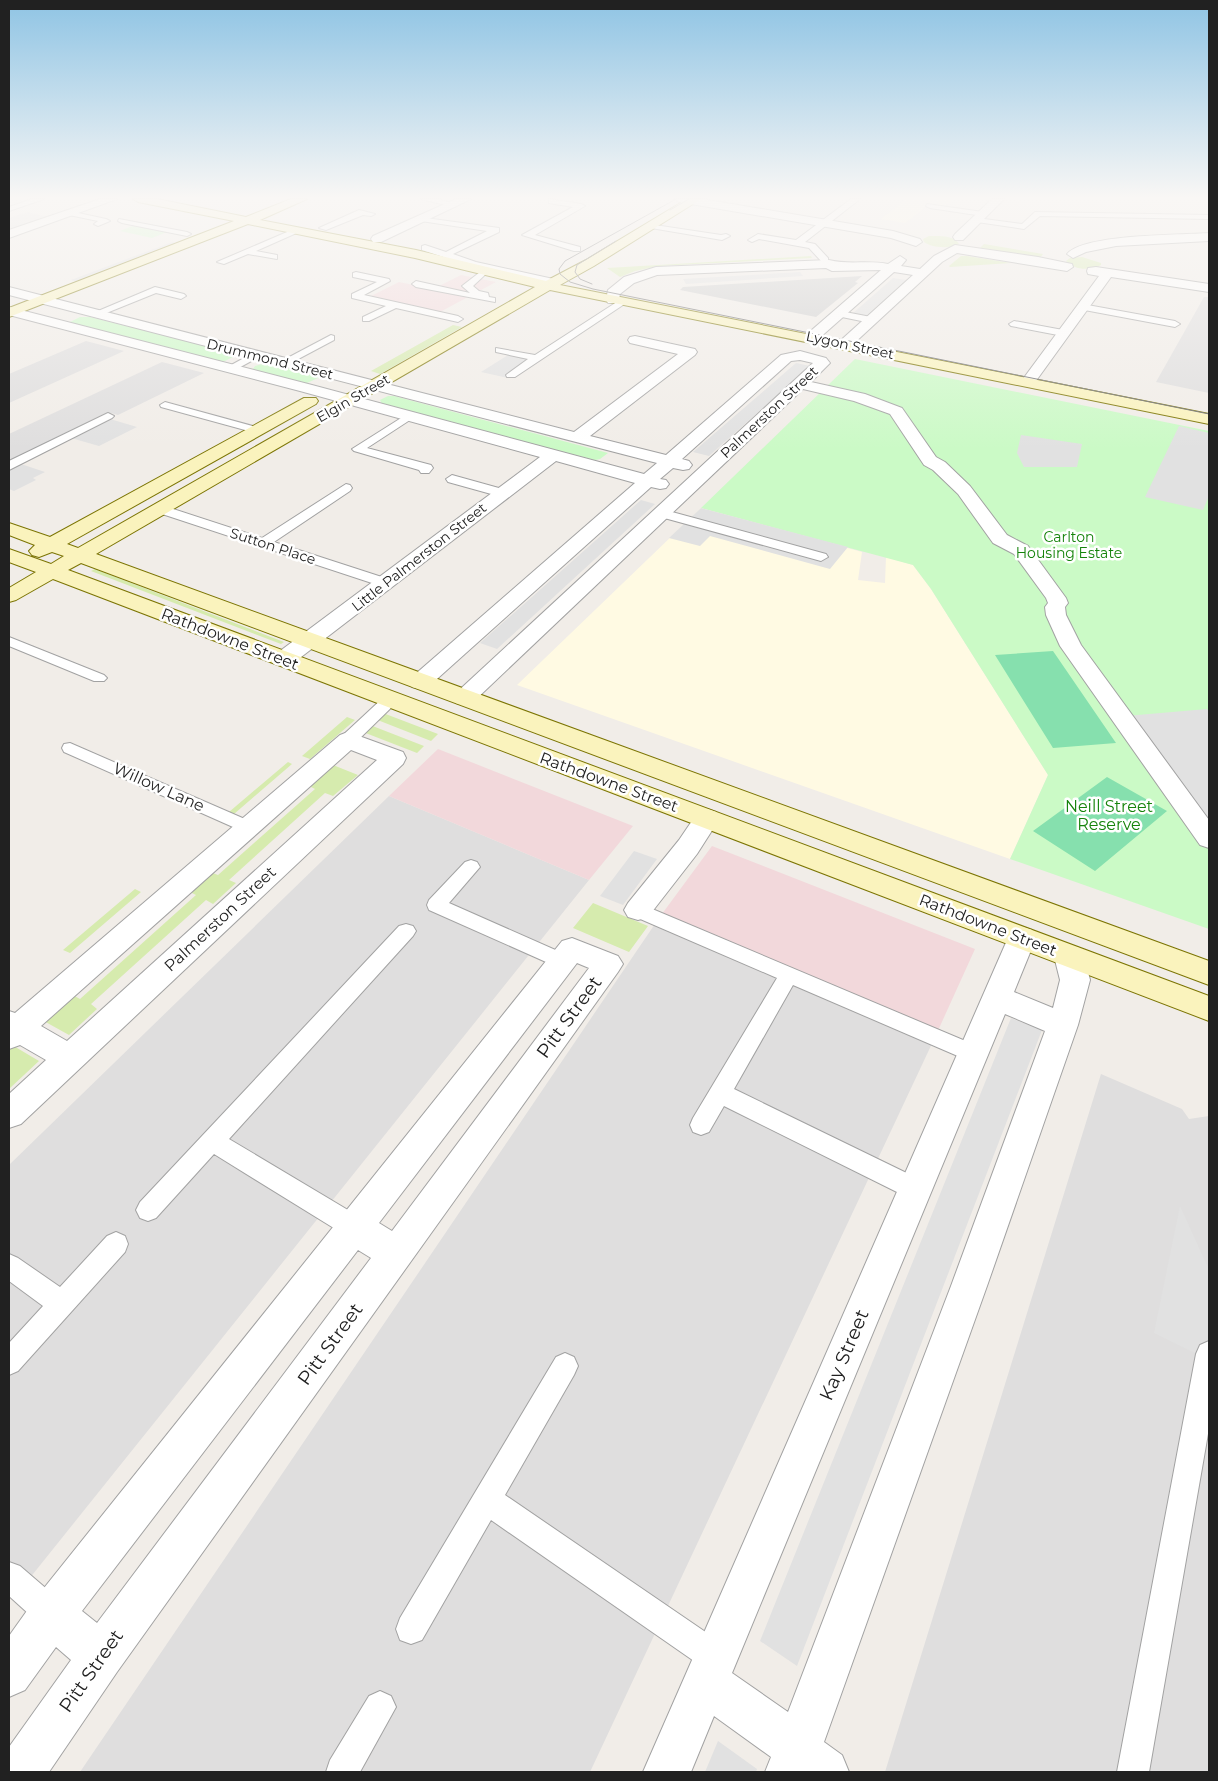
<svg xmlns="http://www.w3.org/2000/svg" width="1218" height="1781" viewBox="0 0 1218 1781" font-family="Montserrat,sans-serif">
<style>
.residential{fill:#dfdede}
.commercial{fill:#f2d8db}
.education{fill:#fffae3}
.religious{fill:#cfcfcf}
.grass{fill:#d6ebae}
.park{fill:#cbfac6}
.pitch{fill:#86e0ae}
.parking{fill:#e1e1e1}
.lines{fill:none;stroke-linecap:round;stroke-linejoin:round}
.lane-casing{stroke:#a2a2a2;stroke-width:2}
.street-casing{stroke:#a2a2a2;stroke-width:2}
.secondary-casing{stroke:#7c7504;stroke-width:2}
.lane{fill:#fff;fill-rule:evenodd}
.street{fill:#fff;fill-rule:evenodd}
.secondary{fill:#faf3bd;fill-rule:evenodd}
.tram{stroke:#6f6f6f;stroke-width:1}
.labels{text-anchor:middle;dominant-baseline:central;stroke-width:5;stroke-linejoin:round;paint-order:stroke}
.far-street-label{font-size:14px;fill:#212121;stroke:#fff}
.far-park-label{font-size:14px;fill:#15830b;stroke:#fff}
.street-label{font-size:16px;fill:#212121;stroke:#fff}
.park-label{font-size:16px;fill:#15830b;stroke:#fff}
.near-street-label{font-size:19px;fill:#212121;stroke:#fff}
</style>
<rect width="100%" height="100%" fill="#f1ede8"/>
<path class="residential" d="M28 212 52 218 9 232V218Z
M1204 297H1209V393L1156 382Z
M86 341 124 351 9 403V374Z
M162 362 204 373 118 415 111 413 9 464V434Z
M389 796 589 880 17 1594 9 1587V1165Z
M659 918 936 1035 590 1772H80Z
M1101 1074 1182 1109 1189 1119 1209 1116V1772H885Z"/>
<path class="commercial" d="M461 275 496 282 440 312 369 297 399 282 433 289Z
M438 749 633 826 589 880 389 796Z
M712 846 975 949 936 1035 659 918Z"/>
<path class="education" d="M907 199H953L943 207H926L905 223 881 219Z
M701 508 862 552 858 580 885 583 886 557 913 565 931 589 1048 775 1010 859 517 685Z"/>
<path class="religious" d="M862 276 855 282 858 283 816 317 680 290 683 287Z"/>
<path class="grass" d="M929 236C939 236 954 235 959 244 949 249 933 248 924 242L923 239Z
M984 244 1043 254 1039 259 979 249Z
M811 256 812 258 659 266 635 271 620 277 607 268Z
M961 256H967L1011 263 950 267 949 266Z
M1082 257 1101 263V265C1091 271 1073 270 1066 261L1070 258Z
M453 325 462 327 380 374 371 371Z
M95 569 284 642 281 644 91 571Z
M383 713 438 734 431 741 375 719Z
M347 717 355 720 310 759 302 756Z
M370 725 424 746 417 753 363 732Z
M288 762 292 764 234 814 229 812Z
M333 765 358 775 333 796 325 793 229 880 236 883 213 904 206 900 91 1004 97 1009 69 1035 42 1020 71 994 80 999 196 895 188 891 210 872 218 875 315 789 309 786Z
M135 889 141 892 70 953 63 950Z
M593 903 648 926 629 952 573 928Z
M12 1045 39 1061 9 1089V1048Z"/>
<path class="park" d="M135 225 167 232 152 238 120 231Z
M80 317H90L234 353 235 356 225 361 216 362 72 325 70 322Z
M855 359 1209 431V929L1010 859 1048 775 931 589 913 565 701 508Z
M266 363 318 376V378L307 383H301L253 369 255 366Z
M388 396H394L608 453 600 459 595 460 382 404 380 400Z"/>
<path class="pitch" d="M1053 651 1116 743 1053 748 995 655Z
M1107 777 1167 811 1095 871 1033 831Z"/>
<path class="parking" d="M172 242 181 244 80 283 71 280Z
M800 272 803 276 686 284 683 279Z
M893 278 906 280 866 316 852 314Z
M511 353 537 359 508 378 481 372Z
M796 363 810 366 709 456 693 452Z
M110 419 137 427 99 446 71 438Z
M1179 426 1209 433V496L1203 510 1145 497Z
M1021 435 1082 444 1077 467H1024L1017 453Z
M18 463 45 472 33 478 36 480 14 491 9 489V467Z
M641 500 655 504 497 649 480 643Z
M701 508 848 547 830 569 710 536 700 546 669 538Z
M1207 709 1209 712V830L1126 716Z
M634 851 657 859 623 905 600 896Z
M1011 1018 1042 1030 797 1666 760 1641Z
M1180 1206 1209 1270V1360L1154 1333Z
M718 1741 757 1769 756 1772H705Z"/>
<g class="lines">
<g class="lane-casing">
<path id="lane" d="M32 199H44L9 211V207Z
M421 199H438L458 205 454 207Z
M549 199 581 204 585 206 535 235 580 247V251H574L522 235 573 207 549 203Z
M851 199H860L805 242 815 244 828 258V262H822L809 248 759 239 752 242 748 240 758 234 796 240Z
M927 204 983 212 987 214 983 216 930 208 926 206Z
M359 210 375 214 371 216 363 215 326 230 319 228Z
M69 211 106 219 110 221 98 226 94 224 98 221 69 215Z
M1035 212 1209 215V219L1040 216 1024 229 977 222 973 220 977 218 1022 224Z
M418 217 499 228V232L453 254 476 262 558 280 559 282 555 285 471 266 422 250V246L425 245 446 252 487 231 421 221H418Z
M119 219 187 232 191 234 187 236 122 223 118 221Z
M648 224 721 235 726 234 730 236 722 240 651 228H648Z
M294 229 301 231 256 251 277 255V259L248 254 224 264 217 262Z
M484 269 488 272 473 286 479 291 488 293 489 297 495 298V302L416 287 412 284 416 281 470 293 462 286Z
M356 272 389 279 390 281 364 295 458 316 463 319 458 322 396 308 369 321H363V317L386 306 352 298V294L377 282 353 277V273Z
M155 287 184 294 186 296 181 299 156 293 99 316 96 317 91 314Z
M623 298 626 299V303L515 377H507L506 375 528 359 496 352V348L535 355Z
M1082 304 1175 321 1180 324 1175 327 1079 309 1077 307Z
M840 311 871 317 876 320 871 323 837 316 835 314Z
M1014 321 1063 330 1068 333 1063 336 1011 326 1009 324Z
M331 335 334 336V340L287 365H279L278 363Z
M255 352 260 355 259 357 233 371 229 372 224 369Z
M165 402 260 428 262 430 256 433 161 407 160 405Z
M108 413 114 416 112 418 9 470V461Z
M409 413 413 414 415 416 413 418 367 448 431 465 433 468 429 473H421L419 470 354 451 352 449Z
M452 475 506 490 508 493 502 497 448 482 446 479Z
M346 484 350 485 352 488 350 491 274 542 391 580 393 583 391 586H381L156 512 154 509 160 505 164 506 262 538Z
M661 509 826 554 828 557 821 561 657 516 655 513Z
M9 637 104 675 107 678 104 681H94L9 646Z
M391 694 397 696 399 699 397 702 354 744 348 745 342 744 340 740 342 736 385 696Z
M70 743 254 823 257 827 254 831 248 833 242 831 64 752 62 748 64 744Z
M471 860 477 862 480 867 449 903 569 956 572 961 569 966 562 969 555 966 429 910 427 905 429 900 465 862Z
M638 903 982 1048 985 1054 982 1060 974 1063 793 985 734 1089 923 1181 927 1189 923 1197 915 1200 907 1197 724 1106 709 1132 701 1135 693 1132 690 1125 693 1118 777 978 631 915 628 910 631 905Z
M406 924 413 926 416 931 413 936 229 1139 363 1219 366 1227 363 1235 354 1238 345 1235 214 1154 156 1218 148 1221 140 1218 136 1210 140 1202 399 926Z
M116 1232 125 1236 128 1244 125 1252 18 1371 9 1375V1343L43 1306 9 1281V1254L18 1258 60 1287 107 1236Z
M1209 1341V1428L1149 1772H1117L1196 1354 1200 1345Z
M565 1353 574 1357 578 1366 574 1375 505 1495 726 1646 731 1657 726 1668 715 1673 704 1668 491 1520 422 1640 411 1644 400 1640 396 1629 400 1618 556 1357Z
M9 1562 20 1566 63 1603 67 1614 63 1625 52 1629 41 1625 9 1596Z
M380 1691 391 1696 396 1707 360 1772H326L330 1760 369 1696Z"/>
</g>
<g class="street-casing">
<path id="street" d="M100 199H117L9 238V230Z
M456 199H471L381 242H373L371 239 373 236Z
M674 199H702L893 231 920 239 922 242 916 246 891 238 679 202Z
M992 199H1004L963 240H955L953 237 955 234Z
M1209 233V241L1116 246 1086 252 1073 258 1067 254C1083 234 1181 235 1209 233Z
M955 245 1038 257 1072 264 1073 267 1067 271 957 253 942 262 850 347H840L838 344 840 341 913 275 894 272 816 341H806L804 338 806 335 881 270 832 271 826 268 657 275 634 283 620 294 618 303H608L606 300 608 290 624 277 656 267 829 260C848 265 869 260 888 264L900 256 906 260 901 266 920 269 934 256Z
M1096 267 1209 284V292L1111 277 1033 385H1023L1020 382 1023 379 1099 276 1088 274 1087 271 1088 268Z
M9 287 574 432 678 354 630 343 628 340 630 337 635 336 695 349 697 352 695 355 590 436 666 455 781 355 800 351 826 358 830 363 811 382 865 394 902 408 936 457 945 462 970 486 1007 535 1028 546 1066 598 1068 603 1065 607 1066 615 1081 645 1209 820V848L1200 845 1060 646 1046 615 1045 607 1048 603 1046 598 1014 554 993 543 958 494 933 470 924 465 890 414 854 401 803 389 472 703 464 705 456 703 453 698 456 693 813 363 800 360 791 361 682 459 689 461 692 465 689 469 683 470 673 468 660 479 666 480 669 484 666 488 660 489 651 487 428 687 420 689 412 687 409 682 412 677 635 483 556 461 292 664 284 666 276 664 273 659 276 654 540 457 300 391 9 315V307L312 385 644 474 657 463 9 295Z
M348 732 403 752 406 758 403 764 21 1124 9 1128V1094L46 1060 20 1045 9 1049V1011L15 1013 340 735ZM351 750 377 760 67 1041 41 1026Z
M707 809 716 812 720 818 697 854 648 917 638 920 628 917 624 910 628 903 679 840 698 812Z
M1022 927 1032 930 1036 938 1014 992 1053 1008 1060 980 1054 956 1059 948 1069 945 1079 948 1084 956 1090 980 1078 1025 987 1286 824 1742 842 1755 849 1772H765L771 1757 714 1716 691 1772H643L1008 938 1012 930ZM1005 1014 1045 1031 951 1286 788 1712 732 1673Z
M572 938 618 956 623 964 618 972 117 1672 49 1772H9V1747L71 1660 56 1647 25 1690 9 1697V1636L36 1598 562 941ZM577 963 589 968 392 1231 379 1223ZM358 1250 371 1258 97 1623 82 1611Z"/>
</g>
<g class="secondary-casing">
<path id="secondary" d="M133 199H157L246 217 291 199H307L260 220 416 250 546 281 586 260 687 199H701L594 266 560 285 1209 414V424L550 290 96 554 1209 961V985L81 563 68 570 1209 996V1021L53 579 16 600 9 602V588L36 572 9 562V549L51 564 64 556 52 552 39 557 32 555 29 551 35 545 9 535V523L50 537 304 398H316L318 401 316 404 67 544 78 548 535 287 415 258 248 224 9 317V308L234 221 138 202Z"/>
</g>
<use href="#lane" class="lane"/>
<use href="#street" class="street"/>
<use href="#secondary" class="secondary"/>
<path class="tram" d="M676 199 565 261 559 269 560 274 570 282 593 289 1209 414
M670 210 689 199
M592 284 580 279 575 272 577 265 616 241"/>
</g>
<linearGradient id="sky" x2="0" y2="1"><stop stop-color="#8fc4e4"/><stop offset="0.44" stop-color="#f9f7f5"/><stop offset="1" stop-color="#f9f7f5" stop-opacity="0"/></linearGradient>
<rect width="1218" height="449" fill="url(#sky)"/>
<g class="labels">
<g class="far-street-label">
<text transform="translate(850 345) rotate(12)">Lygon Street</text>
<text transform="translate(270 359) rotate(14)">Drummond Street</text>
<text transform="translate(353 398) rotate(-30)">Elgin Street</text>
<text transform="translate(769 412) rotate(-43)">Palmerston Street</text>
<text transform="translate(273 546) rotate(18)">Sutton Place</text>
<text transform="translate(419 557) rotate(-38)">Little Palmerston Street</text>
</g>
<g class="far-park-label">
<text x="1069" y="537">Carlton<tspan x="1069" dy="16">Housing Estate</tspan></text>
</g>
<g class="street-label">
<text transform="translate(230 639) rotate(21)">Rathdowne Street</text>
<text transform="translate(609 782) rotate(20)">Rathdowne Street</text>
<text transform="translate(159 787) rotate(24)">Willow Lane</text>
<text transform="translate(220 919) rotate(-43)">Palmerston Street</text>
<text transform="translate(988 925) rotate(21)">Rathdowne Street</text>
</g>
<g class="park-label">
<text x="1109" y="806">Neill Street<tspan x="1109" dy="18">Reserve</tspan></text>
</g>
<g class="near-street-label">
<text transform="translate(569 1017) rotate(-54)">Pitt Street</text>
<text transform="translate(330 1344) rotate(-54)">Pitt Street</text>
<text transform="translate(844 1355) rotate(-67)">Kay Street</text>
<text transform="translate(91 1671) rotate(-55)">Pitt Street</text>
</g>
</g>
<rect width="1218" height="1781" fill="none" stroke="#212121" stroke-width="20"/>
</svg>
